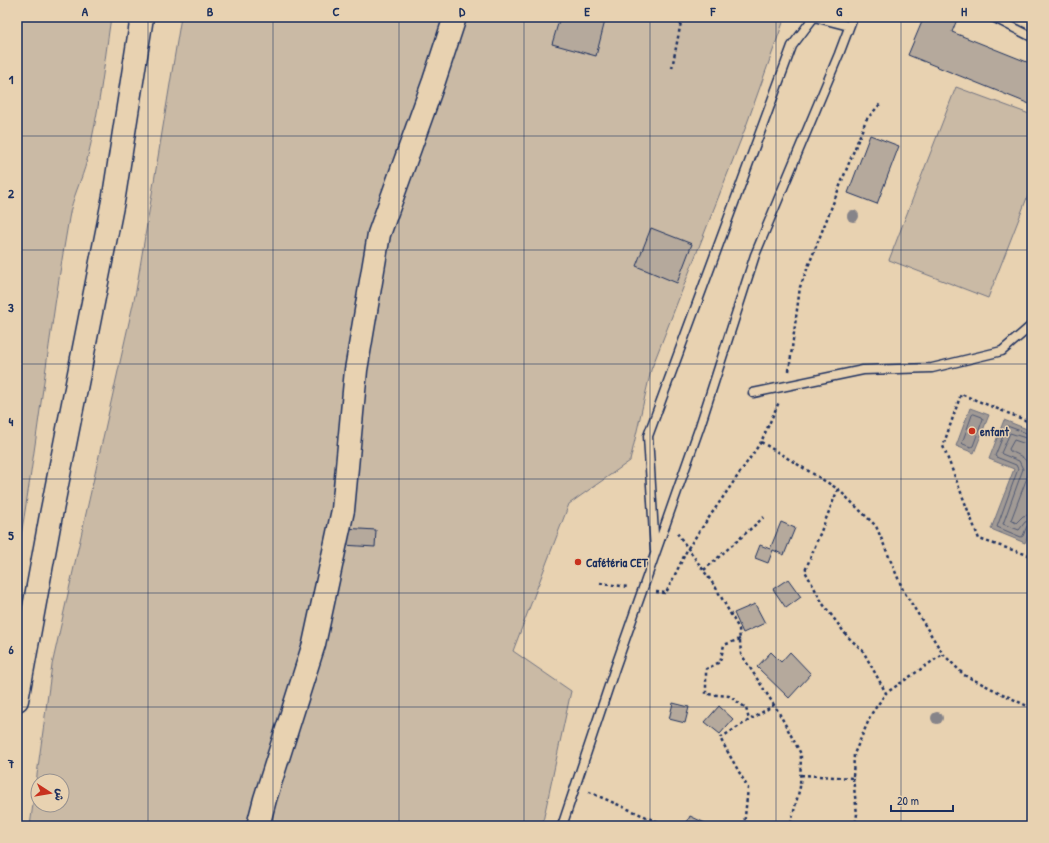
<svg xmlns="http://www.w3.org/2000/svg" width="1049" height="843" viewBox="0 0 1049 843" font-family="'Patrick Hand','Playpen Sans Arabic',sans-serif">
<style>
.green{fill:#cabaa5;stroke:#727482;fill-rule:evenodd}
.water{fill:#a19a95;stroke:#6b6f7f}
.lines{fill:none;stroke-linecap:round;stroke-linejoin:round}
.shore{stroke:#515a74;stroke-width:1}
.building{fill:#b5a99c;stroke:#1b2f5e}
.lane-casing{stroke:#1b2f5e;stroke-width:11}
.secondary-casing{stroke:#1b2f5e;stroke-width:25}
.primary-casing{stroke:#1b2f5e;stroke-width:25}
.path{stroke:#1b2f5e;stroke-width:2.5;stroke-dasharray:3 3;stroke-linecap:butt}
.lane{stroke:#e8d2b1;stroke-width:8}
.secondary{stroke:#e8d2b1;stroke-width:22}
.primary{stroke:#e8d2b1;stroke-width:22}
.tree{fill:#868489}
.grid{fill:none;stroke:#1b2f5e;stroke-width:1;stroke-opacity:0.55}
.poi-dot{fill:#c8321e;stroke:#e8d2b1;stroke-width:1.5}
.labels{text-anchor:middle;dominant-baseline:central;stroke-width:3;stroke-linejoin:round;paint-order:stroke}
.poi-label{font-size:12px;font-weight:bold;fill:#1b2f5e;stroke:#e8d2b1;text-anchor:start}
.neatline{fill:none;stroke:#1b2f5e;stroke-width:1.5}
.grid-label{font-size:13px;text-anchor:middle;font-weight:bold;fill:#1b2f5e}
</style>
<rect width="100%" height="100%" fill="#e8d2b1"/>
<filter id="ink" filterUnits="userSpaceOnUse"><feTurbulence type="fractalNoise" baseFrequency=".025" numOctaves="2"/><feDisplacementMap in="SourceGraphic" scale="8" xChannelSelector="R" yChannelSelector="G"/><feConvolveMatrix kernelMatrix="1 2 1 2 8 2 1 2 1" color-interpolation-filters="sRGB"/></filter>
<g filter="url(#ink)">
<path class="green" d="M17 17H111C104 65 99 113 87 160 82 180 72 198 69 218 49 331 37 446 17 559Z
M181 17H785L745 129 651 370 630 461 569 504 513 651 571 691 542 826H30L52 665 136 291ZM38 781H62V805H38Z
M956 87 1032 115V185L988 298 889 260Z"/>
<path class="water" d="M970 408 989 415 974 453 956 446Z
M1004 420 1032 431V524L1025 543 991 529 1014 469 989 459Z"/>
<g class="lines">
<path class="shore" d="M974 414 982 417 983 419 973 446 971 447 963 444 962 443 972 415Z
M1032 435 1007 426 995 456 996 457 1016 465 1018 469 997 527 1021 537 1023 536 1027 526 1032 525
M1032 440 1010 433 1001 453 1002 454 1019 461 1023 469 1003 524 1019 530 1025 522 1032 520
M1032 446 1014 440 1009 449 1010 451C1022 456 1031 460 1028 475L1011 520 1016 523 1023 516 1032 514"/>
</g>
<path class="building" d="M560 17H606L596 56 552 44Z
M924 17H958L952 32 1032 64V105L908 55Z
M870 135 899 146 877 204 848 193Z
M651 228 692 244 677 283 636 266Z
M781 522 795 528 784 555 773 550 768 563 755 558 760 545 770 549Z
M344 528 376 530 375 547 343 545Z
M788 579 801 597 786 608 773 589Z
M755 604 765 623 743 633 734 613Z
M771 652 781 662 790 652 811 674 789 698 757 667Z
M673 703 689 707 685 723 669 719Z
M719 706 733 719 720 734 705 722Z
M690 816 705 823 703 826H685Z"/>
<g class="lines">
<g class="lane-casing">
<path id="lane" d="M993 17 1032 37
M753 393 863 370 932 368 1002 351 1032 325
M655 551 648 436 792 46 814 17 849 26
M562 826 615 668 700 426 755 255 839 54 853 17"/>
</g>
<g class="secondary-casing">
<path id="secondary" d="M258 826 265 799 314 644 343 510 356 370 379 234 434 81 455 17"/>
</g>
<g class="primary-casing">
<path id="primary" d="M17 700 51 515 114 196 142 17"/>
</g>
<path class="path" d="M672 68 682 17
M789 371 800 287 866 120 881 103
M1032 423 961 394 943 446 979 539 1028 555 1032 545
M761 442 838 489 876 526 903 590 943 654 964 675 1025 705 1032 706
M838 489 805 571 823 604 847 636 863 651 886 693 943 654
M677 533 716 588 739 629 741 654 778 711 801 754 800 787 791 823 789 826
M704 570 764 517
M600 583 628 587
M656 592 666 593 688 548 761 442 779 402
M740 639 724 645 720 662 706 669V694L729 696 746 708 749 720
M801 775 853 778 854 754 872 713 886 693
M853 778 857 814 855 826
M589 792 667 826
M744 826 748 788 720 738 774 705"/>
<use href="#lane" class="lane"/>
<use href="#secondary" class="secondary"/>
<use href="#primary" class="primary"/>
</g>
<g class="tree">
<circle cx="853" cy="216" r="6"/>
<circle cx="937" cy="718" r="6"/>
</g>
</g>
<path class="grid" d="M148 17V826M273 17V826M399 17V826M524 17V826M650 17V826M776 17V826M901 17V826M17 136H1032M17 250H1032M17 364H1032M17 479H1032M17 593H1032M17 707H1032"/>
<g class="poi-dot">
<circle cx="972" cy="431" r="4"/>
<circle cx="578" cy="562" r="4"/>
</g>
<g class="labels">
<g class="poi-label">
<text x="980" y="431">enfant</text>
<text x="586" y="562">Cafétéria CET</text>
</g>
</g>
<rect width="1049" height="843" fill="none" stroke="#e8d2b1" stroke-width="44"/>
<g transform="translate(50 793) rotate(102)"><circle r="19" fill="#e8d2b1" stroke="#969190"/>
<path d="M0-3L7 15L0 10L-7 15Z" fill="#c8321e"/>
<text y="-6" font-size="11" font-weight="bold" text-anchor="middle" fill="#1b2f5e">ش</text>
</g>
<path d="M891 805v6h62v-6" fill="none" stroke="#1b2f5e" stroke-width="2"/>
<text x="897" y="805" font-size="12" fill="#1b2f5e" stroke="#e8d2b1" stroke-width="3" paint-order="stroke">20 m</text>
<rect x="22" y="22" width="1005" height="799" class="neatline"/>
<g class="grid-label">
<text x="85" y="16">A</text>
<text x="210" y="16">B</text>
<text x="336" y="16">C</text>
<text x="462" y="16">D</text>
<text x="587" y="16">E</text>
<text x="713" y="16">F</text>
<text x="839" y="16">G</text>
<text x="964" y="16">H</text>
<text x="11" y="84">1</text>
<text x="11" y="198">2</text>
<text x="11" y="312">3</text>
<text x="11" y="426">4</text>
<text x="11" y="540">5</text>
<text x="11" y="654">6</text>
<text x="11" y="768">7</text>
</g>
</svg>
